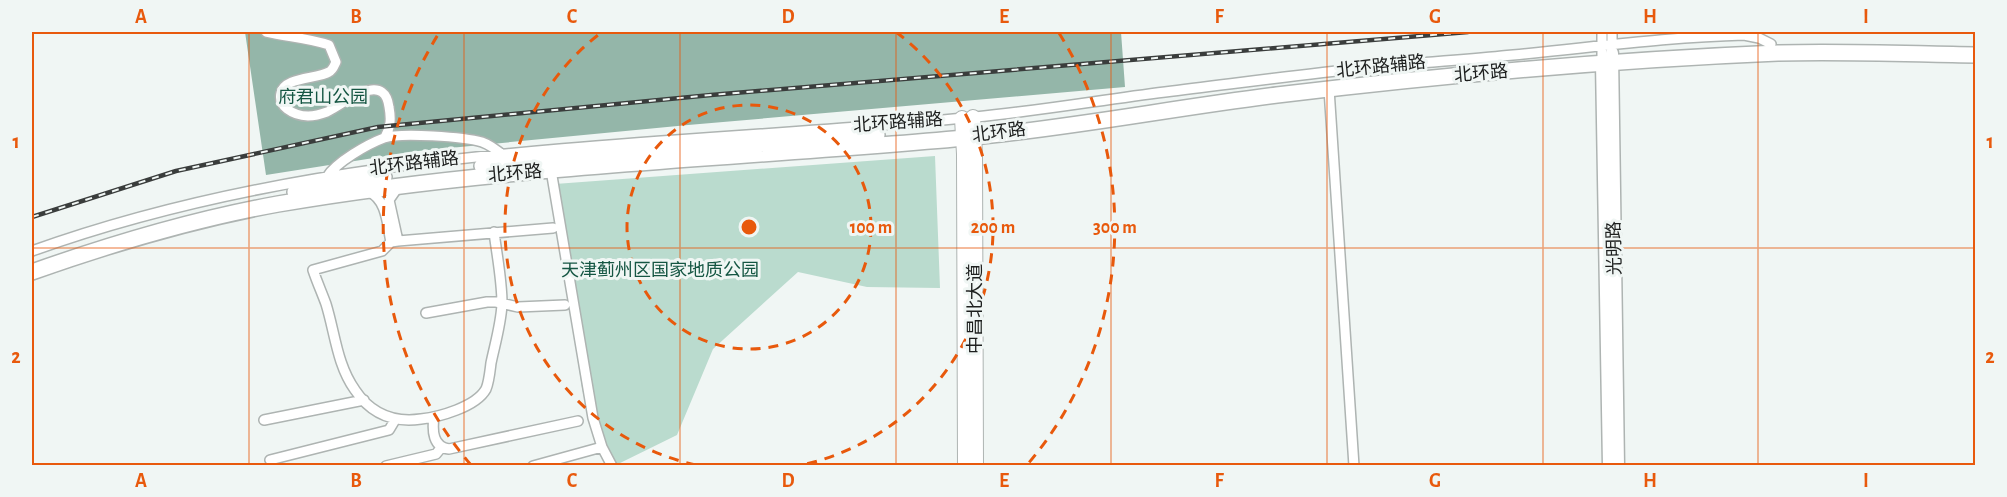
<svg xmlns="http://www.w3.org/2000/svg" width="2007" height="497" viewBox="0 0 2007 497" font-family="'Alegreya Sans','Noto Sans SC',sans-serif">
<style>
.green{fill:#badbce}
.forest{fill:#94b6a9}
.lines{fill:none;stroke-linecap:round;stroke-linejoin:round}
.minor-casing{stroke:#aeb4b2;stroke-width:12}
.tertiary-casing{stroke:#aeb4b2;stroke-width:15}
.secondary-casing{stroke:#aeb4b2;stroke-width:16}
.trunk-casing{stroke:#aeb4b2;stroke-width:18}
.minor{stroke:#fff;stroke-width:9}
.tertiary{stroke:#fff;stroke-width:12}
.secondary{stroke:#fff;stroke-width:14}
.trunk{stroke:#fff;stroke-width:15}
.rail-casing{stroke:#3a3d3c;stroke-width:4.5}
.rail{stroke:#f0f6f4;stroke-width:2;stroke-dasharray:7;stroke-linecap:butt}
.grid{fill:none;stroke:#e8590c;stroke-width:1.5;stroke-opacity:0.55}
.ring{fill:none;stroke:#e8590c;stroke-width:3;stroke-dasharray:10 8}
.labels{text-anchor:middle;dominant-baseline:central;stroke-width:6;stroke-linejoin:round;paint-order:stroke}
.street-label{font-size:18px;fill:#1d1f1e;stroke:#f0f6f4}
.park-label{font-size:18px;fill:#155643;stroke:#f0f6f4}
.centre{fill:#e8590c;stroke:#f0f6f4;stroke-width:3}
.ring-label{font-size:18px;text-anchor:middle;font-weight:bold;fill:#e8590c;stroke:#f0f6f4;stroke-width:6;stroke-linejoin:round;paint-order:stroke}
.neatline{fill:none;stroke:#e8590c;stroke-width:2}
.grid-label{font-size:20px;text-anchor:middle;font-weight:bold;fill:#e8590c}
</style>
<rect width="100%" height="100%" fill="#f0f6f4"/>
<path class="green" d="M935 156 940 288 867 287 798 272 713 349 677 435 616 465H606L591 429 582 388 570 310 555 184Z"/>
<path class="forest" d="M245 32H1121L1125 87 688 125 418 151 266 175Z"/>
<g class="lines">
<g class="minor-casing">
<path id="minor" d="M266 32C287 37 309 38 329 45L336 62C334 66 333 70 329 72 317 79 284 77 281 93 279 100 283 106 287 109 299 118 314 117 327 112 342 105 384 69 389 107 391 118 391 127 385 137
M1602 32V63
M1612 32V51
M1329 89 1354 466
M552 176 593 418 602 447 612 466
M327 177C336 162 368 144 384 138 400 132 465 137 482 142 491 145 498 151 505 157
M369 192C387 200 387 224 391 242
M494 232C497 256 502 280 502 304 501 324 495 344 491 363 490 371 489 382 486 389 476 407 439 417 421 419 393 423 371 414 355 390 337 365 335 333 326 304 322 293 317 282 313 270L382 251 391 242 398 241 553 228
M398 241 389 200 398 187
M32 251C335 142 658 148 975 117 1038 111 1101 100 1165 92 1231 84 1297 75 1363 68 1409 63 1455 61 1502 56 1582 49 1663 37 1744 35L1759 38 1771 44
M426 313 487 302H496L518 307 565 305
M434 417C432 431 433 447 449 449L578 421
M264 420 364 400
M270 460 389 430 395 420
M386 466 436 454 441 448
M533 466 602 447"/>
</g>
<g class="tertiary-casing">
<path id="tertiary" d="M1612 53 1618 466
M1602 63 1609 466"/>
</g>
<g class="secondary-casing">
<path id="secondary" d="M973 117 975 154 976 466
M962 118 964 154 965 466"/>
</g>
<g class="trunk-casing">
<path id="trunk" d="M482 166 877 135
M295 192 384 177
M32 272C111 244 195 219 278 204 505 165 736 159 965 138 1070 128 1173 108 1277 95 1444 75 1611 60 1778 53 1844 51 1910 54 1976 55"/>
</g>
<use href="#minor" class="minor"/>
<use href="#tertiary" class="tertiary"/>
<use href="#secondary" class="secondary"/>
<use href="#trunk" class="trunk"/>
<g class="rail-casing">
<path id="rail" d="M32 217 176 171 378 127 711 95 1468 32"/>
</g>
<use href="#rail" class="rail"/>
</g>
<path class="grid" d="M249 32V466M464 32V466M680 32V466M896 32V466M1111 32V466M1327 32V466M1543 32V466M1758 32V466M32 248H1976"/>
<g class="ring">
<circle cx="749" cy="227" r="122"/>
<path d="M696 465A244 244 0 0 1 602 32M896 32A244 244 0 0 1 802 465"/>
<path d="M471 465A366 366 0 0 1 439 33M1059 33A366 366 0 0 1 1027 465"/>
</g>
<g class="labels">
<g class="street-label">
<text transform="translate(1381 67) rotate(-6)">北环路辅路</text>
<text transform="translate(1481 74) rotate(-5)">北环路</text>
<text transform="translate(898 123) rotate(-4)">北环路辅路</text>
<text transform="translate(999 133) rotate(-7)">北环路</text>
<text transform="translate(414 164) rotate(-7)">北环路辅路</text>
<text transform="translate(515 174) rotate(-5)">北环路</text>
<text transform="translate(1615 248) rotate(-91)">光明路</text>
<text transform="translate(976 309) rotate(-90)">中昌北大道</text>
</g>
<g class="park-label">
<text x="323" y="98">府君山公园</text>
<text x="660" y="271">天津蓟州区国家地质公园</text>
</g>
</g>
<circle cx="749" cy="227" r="9" class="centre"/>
<g class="ring-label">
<text x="871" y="233">100 m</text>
<text x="993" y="233">200 m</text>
<text x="1115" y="233">300 m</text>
</g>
<rect width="2007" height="497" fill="none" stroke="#f0f6f4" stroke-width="66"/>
<rect x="33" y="33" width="1941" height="431" class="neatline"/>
<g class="grid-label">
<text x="141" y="23">A</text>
<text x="356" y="23">B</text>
<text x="572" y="23">C</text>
<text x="788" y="23">D</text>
<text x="1004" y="23">E</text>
<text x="1219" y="23">F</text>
<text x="1435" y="23">G</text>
<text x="1650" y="23">H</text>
<text x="1866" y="23">I</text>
<text x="16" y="148">1</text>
<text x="1990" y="148">1</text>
<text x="16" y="363">2</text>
<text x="1990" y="363">2</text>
<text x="141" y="487">A</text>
<text x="356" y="487">B</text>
<text x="572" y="487">C</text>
<text x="788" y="487">D</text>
<text x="1004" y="487">E</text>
<text x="1219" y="487">F</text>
<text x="1435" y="487">G</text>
<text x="1650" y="487">H</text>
<text x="1866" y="487">I</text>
</g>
</svg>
